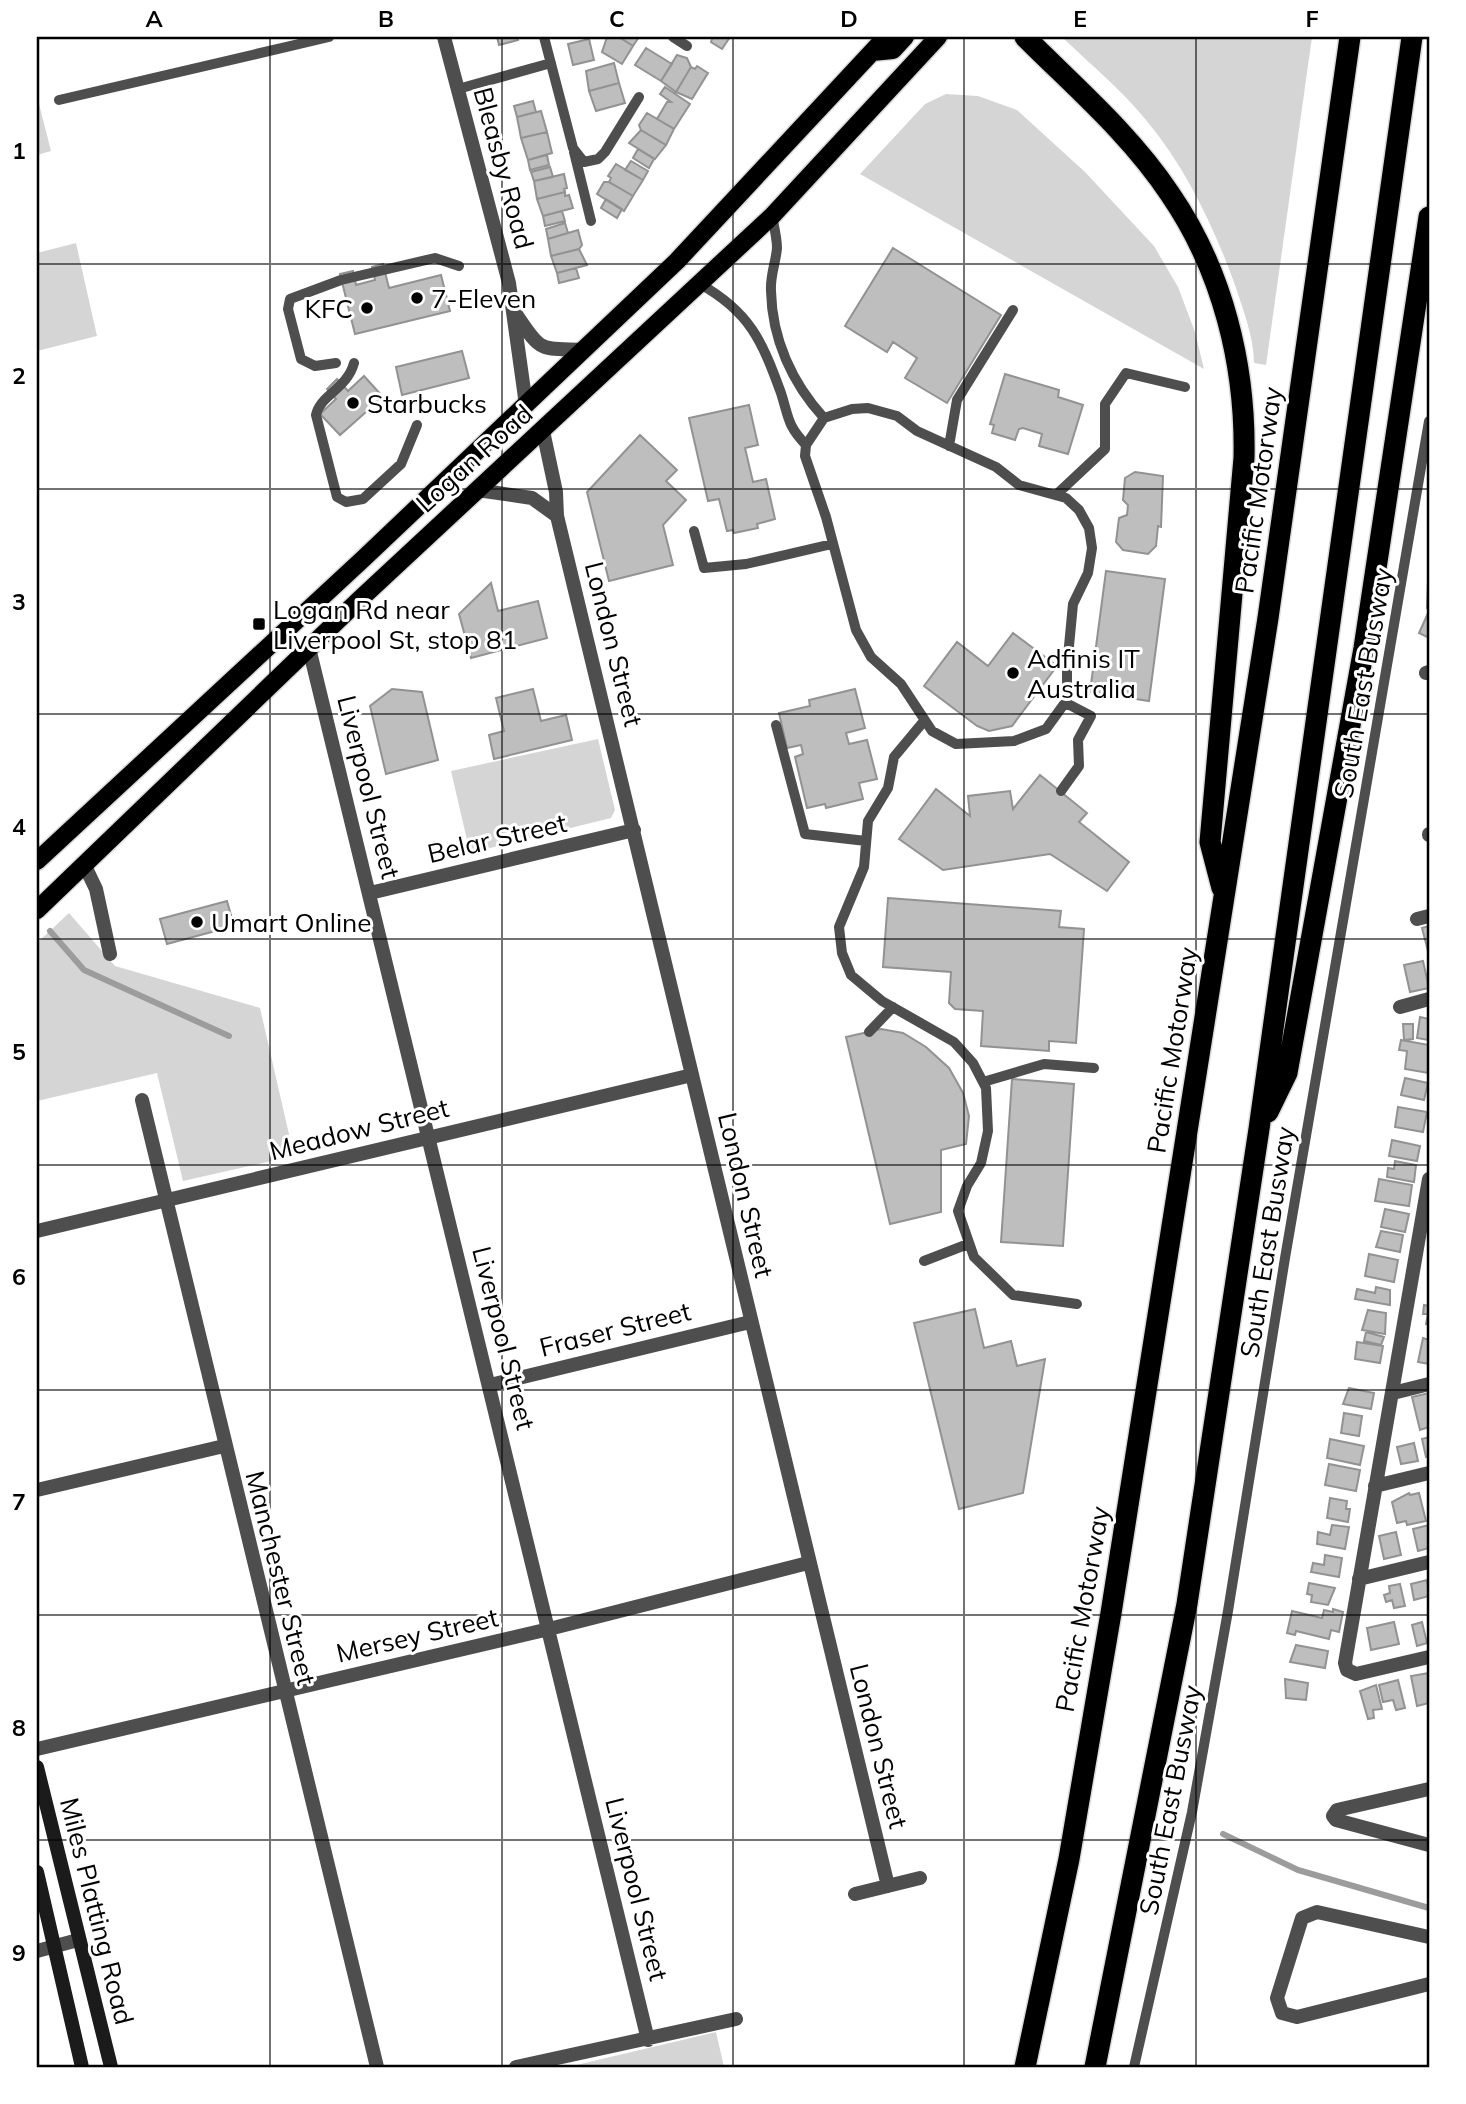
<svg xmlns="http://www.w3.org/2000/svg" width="1466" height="2104" viewBox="0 0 1466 2104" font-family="Mulish,sans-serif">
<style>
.green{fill:#d5d5d5}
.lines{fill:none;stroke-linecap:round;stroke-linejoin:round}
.stream{stroke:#9c9c9c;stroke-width:6}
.building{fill:#bebebe;stroke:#929292;stroke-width:2}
.primary-casing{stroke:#dbdbdb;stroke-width:21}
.motorway-casing{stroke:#dbdbdb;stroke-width:24}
.service{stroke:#4e4e4e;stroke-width:10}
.minor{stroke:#4e4e4e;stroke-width:14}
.tertiary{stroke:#4e4e4e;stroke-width:14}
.secondary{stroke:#1b1b1b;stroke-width:14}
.primary{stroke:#000;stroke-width:18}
.motorway{stroke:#000;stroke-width:21}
.grid{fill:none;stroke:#000;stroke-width:2;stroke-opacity:0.55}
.poi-dot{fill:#000;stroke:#fff;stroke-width:2.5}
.labels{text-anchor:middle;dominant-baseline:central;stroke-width:6;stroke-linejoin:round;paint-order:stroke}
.street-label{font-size:26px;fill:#000;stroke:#fff}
.poi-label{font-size:26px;fill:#000;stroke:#fff;text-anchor:start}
.neatline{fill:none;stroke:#000;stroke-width:2.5}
.grid-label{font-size:23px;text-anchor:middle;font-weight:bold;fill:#000}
</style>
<rect width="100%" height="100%" fill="#fff"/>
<path class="green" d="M1062 37H1312L1266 365 1254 363C1254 337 1243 310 1235 285 1214 227 1186 168 1146 120 1122 90 1090 64 1062 37Z
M946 94 978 96 1017 110 1085 172 1154 246 1178 287 1195 332 1204 369 860 174 925 104Z
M37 96 51 151 37 155Z
M76 243 97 336 37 351V253Z
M598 739 615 810 611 818 470 853 451 771Z
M69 913 115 966 260 1008 294 1156 183 1181 157 1073 37 1101V943Z
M716 2032 724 2067H568Z"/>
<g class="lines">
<path class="stream" d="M50 931 84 970 229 1036
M1223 1834 1298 1870 1429 1908"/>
</g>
<path class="building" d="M497 37H517L518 40 499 45Z
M607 37H619L633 46 622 64 602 52Z
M619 37H639L633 46Z
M709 37H730L722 49 711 42 712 39Z
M589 39 594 60 573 65 568 44Z
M646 48 672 64 661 81 635 65Z
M677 55 687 58 691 67 676 92 661 81Z
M614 63 619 83 589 91 586 71Z
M697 66 708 73 692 99 676 92 691 67 695 69Z
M619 83 625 103 596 111 589 91Z
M665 87 690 104 674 129 657 119 667 102H671L660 94Z
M533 101 536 112 517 117 514 106Z
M541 111 547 132 521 138 517 117Z
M647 113 674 129 666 145 641 130 639 125Z
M641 130 666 145 655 159 629 143Z
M547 132 552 153 528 160 521 138Z
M638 149 654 159 649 168 633 158Z
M547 155 549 165 530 170 528 160Z
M631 161 648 171 643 180 625 170Z
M616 164 643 180 633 196 609 182 611 178 608 176Z
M550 167 553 177 534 181 531 172Z
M564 174 567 188 564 189 565 192 537 199 534 181Z
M604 182H609L633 196 624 211 597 194Z
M565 192V196L569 195 573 208 543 216 537 199Z
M606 199 622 209 617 218 601 208Z
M562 211 565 221 545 226 543 216Z
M565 223 568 233 548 239 546 229Z
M578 230 582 245 579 249 551 256 548 239Z
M893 248 1001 315 947 403 905 378 917 358 893 342 887 352 845 326Z
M579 249 587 265 557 273 551 256Z
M383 264 389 288 441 275 450 311 355 334 340 274 353 271 356 285 375 280 372 267Z
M576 268 579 278 559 283 557 273Z
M462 351 469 378 402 395 396 367Z
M1005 374 1059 390 1058 397 1083 405 1068 454 1039 446 1042 434 1023 428 1019 429 1015 440 992 433 994 425 990 424Z
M364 376 383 397 340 435 320 414 336 399 327 389 337 379 348 391Z
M749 405 758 445 745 448 753 482 766 479 775 519 757 524 758 528 734 533 733 530 727 531 719 499 708 501 689 418Z
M640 435 677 470 666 481 686 500 663 525 673 565 609 581 587 492Z
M1135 472 1163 476 1161 527 1158 526 1156 546 1148 554 1123 550 1116 542 1119 518 1127 515 1128 505 1123 500 1125 478Z
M1106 571 1165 579 1149 701 1090 692Z
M1428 581H1429V608H1427Z
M491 583 498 611 538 601 547 638 471 658 459 614Z
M1429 611V638L1419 633Z
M1013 633 1057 666 1012 726 989 731 977 726 924 686 957 642 988 666Z
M392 689 422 692 438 760 386 774 370 706Z
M533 689 541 721 566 715 572 740 494 759 489 735 504 731 496 698Z
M855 689 865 728 846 733 849 744 867 740 877 779 859 783 863 799 826 808 825 804 807 808 795 757 803 754 801 745 787 748 779 713 810 706 809 700Z
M1040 775 1087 813 1079 822 1129 862 1107 891 1050 854 943 870 899 839 936 789 970 816 968 796 1010 791 1013 809Z
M888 898 1061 911 1059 927 1084 929 1076 1043 1049 1041V1051L981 1046 983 1011 955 1009 949 1003 951 972 883 967Z
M227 901 234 926 167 944 160 919Z
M1429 926V955L1422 928Z
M1423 961 1429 988 1410 992 1404 965Z
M1420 1017 1429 1019V1040L1417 1038Z
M1403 1024H1413V1039L1404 1040Z
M881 1029 903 1033 926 1047 949 1068 963 1093 969 1116 966 1144 941 1150V1212L890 1224 846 1037Z
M1401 1040 1429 1045V1073L1405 1069 1407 1051 1399 1050Z
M1405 1078 1428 1083 1424 1100 1401 1095Z
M1012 1079 1074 1084 1063 1246 1001 1242Z
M1398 1107 1427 1112 1423 1132 1395 1127Z
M1392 1140 1420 1146 1417 1161 1389 1156Z
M1395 1161 1416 1165 1414 1182 1387 1177 1388 1168 1394 1169Z
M1379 1179 1412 1185 1409 1206 1375 1201Z
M1385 1209 1409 1214 1405 1232 1381 1227Z
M1381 1231 1403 1235 1400 1252 1376 1247Z
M1369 1254 1398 1260 1394 1282 1365 1276Z
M1376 1287 1390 1290V1305L1355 1299 1357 1289 1375 1293Z
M1424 1305 1429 1306V1325L1426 1324 1428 1314H1423Z
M975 1309 984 1348 1011 1341 1017 1366 1045 1359 1023 1493 959 1509 914 1323Z
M1368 1310 1386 1313 1385 1334 1362 1330Z
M1366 1332 1384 1337 1381 1345 1364 1341Z
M1423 1338 1429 1340V1364L1418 1362Z
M1357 1342 1383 1346 1380 1363 1355 1359Z
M1349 1388 1374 1393 1371 1409 1343 1404Z
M1429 1393V1427L1420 1430 1412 1397Z
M1344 1413 1362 1416 1359 1436 1341 1433Z
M1429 1437V1456L1426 1457 1422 1439Z
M1330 1439 1364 1446 1360 1465 1327 1458Z
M1414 1443 1418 1461 1401 1464 1397 1447Z
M1329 1464 1360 1470 1356 1491 1325 1485Z
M1409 1493 1410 1495 1419 1493 1426 1521 1407 1525 1406 1521 1397 1523 1392 1502Z
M1330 1498 1347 1501 1346 1509H1350L1348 1522 1327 1518Z
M1332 1525 1349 1527 1345 1549 1317 1544 1318 1532 1330 1535Z
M1429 1525V1548L1418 1551 1413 1529Z
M1396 1532 1401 1555 1384 1559 1379 1536Z
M1325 1555 1342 1558 1339 1577 1311 1572 1313 1563 1324 1565Z
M1427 1580 1429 1596 1414 1600 1411 1584Z
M1309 1583 1335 1588 1328 1605 1311 1602 1312 1595 1307 1594Z
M1400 1584 1405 1606 1394 1608 1392 1600 1386 1602 1384 1595 1390 1593 1389 1586Z
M1333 1609 1343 1612 1339 1632 1331 1630 1329 1639 1296 1631 1295 1635 1287 1633 1292 1611 1322 1618 1324 1610 1333 1612Z
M1394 1622 1399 1644 1371 1650 1367 1628Z
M1422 1622 1427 1643 1417 1646 1412 1625Z
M1296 1645 1328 1651 1325 1668 1290 1662Z
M1429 1673V1703L1417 1706 1411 1676Z
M1285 1679 1308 1683 1306 1700 1286 1698Z
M1398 1680 1405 1708 1396 1710 1393 1700 1383 1702 1379 1685Z
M1376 1685 1382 1709 1373 1710 1374 1718 1368 1719 1360 1691Z"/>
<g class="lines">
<g class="primary-casing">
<path id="primary" d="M872 52 893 50 905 37
M37 861 363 559 677 261 886 37
M37 910 358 601 772 216 938 37"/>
</g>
<g class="motorway-casing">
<path id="motorway" d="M1025 37C1075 87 1131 135 1170 194 1223 271 1246 366 1244 458L1210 842 1222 888
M1268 1112 1287 1073 1364 648 1429 217
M1025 2067 1069 1859 1111 1613 1268 618 1350 37
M1095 2067 1187 1604 1259 1129 1412 37"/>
</g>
<path class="service" d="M544 37 573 148 584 162 598 159 605 152 639 97
M673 37 687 46
M458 89 551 63
M59 100 329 37
M574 152 591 221
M772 216C774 226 777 238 777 248 776 262 770 275 771 291 772 339 792 383 824 418
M700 284C750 312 762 341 781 393 789 418 787 425 806 445
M336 363 315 366 301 359 288 309 290 299 341 280 435 258 459 266
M354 363C347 389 320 395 316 415L337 497 346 502 363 499 401 464 417 425
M868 408 897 416 917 431 996 467 1019 485 1066 498 1079 510 1089 528 1092 548 1088 573 1073 604 1067 667V700L1046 729 1014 741 956 744 932 731 901 684 871 657 856 630 826 517 805 456 806 445 824 418 852 409Z
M949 446 957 400 1013 310
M1056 495 1105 449V404L1126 373 1185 387
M694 531 704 568 746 564 832 544
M924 721 894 757 888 788 868 821 864 867 839 927 842 953 851 975 882 1001 954 1042 973 1063 986 1088 988 1131 981 1163 967 1186 958 1211 974 1257 1013 1295 1077 1304
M776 725 805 834 866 841
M1061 791 1079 766 1078 740 1091 716 1066 703
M869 1032 893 1007
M983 1082 1044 1064 1094 1068
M924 1261 968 1244
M1134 2067 1192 1812 1228 1611 1285 1258 1429 421"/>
<path class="minor" d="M543 431 556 492 557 516 888 1886
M477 490 532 498 557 516
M309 648 648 2040
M1426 673 1429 672
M1429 835V834
M84 864 96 889 110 954
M370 893 634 830
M1417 919 1429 916
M1400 1007 1429 999
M142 1100 377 2067
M1429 1179 1345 1663 1347 1670 1356 1674 1429 1657
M37 1231 692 1075
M490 1385 750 1322
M1393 1393 1429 1384
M1375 1486 1429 1473
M37 1490 224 1446
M1359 1579 1429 1562
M37 1749 549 1629 808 1563
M1429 1789 1337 1810 1333 1816 1336 1820 1429 1845
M855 1894 920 1878
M1429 1937 1317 1912 1302 1918 1277 1998 1282 2013 1297 2017 1429 1984
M37 1951 78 1940
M516 2067 736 2019"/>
<path class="tertiary" d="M444 37 509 283 526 405
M516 314C542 354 540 348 585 350"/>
<path class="secondary" d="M37 1767 111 2067
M37 1872 82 2067"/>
<use href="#primary" class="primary"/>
<use href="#motorway" class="motorway"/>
</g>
<path class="grid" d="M270 37V2067M502 37V2067M733 37V2067M964 37V2067M1196 37V2067M37 264H1429M37 489H1429M37 714H1429M37 939H1429M37 1165H1429M37 1390H1429M37 1615H1429M37 1840H1429"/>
<g class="poi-dot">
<circle cx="417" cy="298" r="7"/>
<circle cx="367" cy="308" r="7"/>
<circle cx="353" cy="403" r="7"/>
<rect x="252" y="617" width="14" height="14" rx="3.5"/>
<circle cx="1013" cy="673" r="7"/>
<circle cx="197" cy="922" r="7"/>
</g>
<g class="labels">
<g class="street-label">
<text transform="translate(504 168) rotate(75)">Bleasby Road</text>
<text transform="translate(474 458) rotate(-42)">Logan Road</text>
<text transform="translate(1258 490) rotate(-82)">Pacific Motorway</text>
<text transform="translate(614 644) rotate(76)">London Street</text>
<text transform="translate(1363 683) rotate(-80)">South East Busway</text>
<text transform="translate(369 787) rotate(76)">Liverpool Street</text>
<text transform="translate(497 838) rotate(-13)">Belar Street</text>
<text transform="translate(1172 1050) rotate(-81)">Pacific Motorway</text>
<text transform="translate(359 1129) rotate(-14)">Meadow Street</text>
<text transform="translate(746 1195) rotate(77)">London Street</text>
<text transform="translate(1267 1242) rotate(-81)">South East Busway</text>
<text transform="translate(615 1329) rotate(-14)">Fraser Street</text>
<text transform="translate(504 1338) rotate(76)">Liverpool Street</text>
<text transform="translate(281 1578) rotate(76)">Manchester Street</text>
<text transform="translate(1082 1609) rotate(-80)">Pacific Motorway</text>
<text transform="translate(417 1635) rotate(-13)">Mersey Street</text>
<text transform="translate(879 1746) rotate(76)">London Street</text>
<text transform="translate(1170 1800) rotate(-79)">South East Busway</text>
<text transform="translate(637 1889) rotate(76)">Liverpool Street</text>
<text transform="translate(97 1911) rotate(76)">Miles Platting Road</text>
</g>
<g class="poi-label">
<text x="431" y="298">7-Eleven</text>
<text x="353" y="308" text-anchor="end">KFC</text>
<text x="367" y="403">Starbucks</text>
<text x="273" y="609">Logan Rd near<tspan x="273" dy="30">Liverpool St, stop 81</tspan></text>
<text x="1027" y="658">Adfinis IT<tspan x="1027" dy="30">Australia</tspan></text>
<text x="211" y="922">Umart Online</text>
</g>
</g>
<rect width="1466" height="2104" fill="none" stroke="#ffffff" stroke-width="77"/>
<rect x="38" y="38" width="1390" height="2028" class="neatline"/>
<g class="grid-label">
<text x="154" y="27">A</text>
<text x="386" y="27">B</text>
<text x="617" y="27">C</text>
<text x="849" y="27">D</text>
<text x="1080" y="27">E</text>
<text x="1312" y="27">F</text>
<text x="19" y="159">1</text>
<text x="19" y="384">2</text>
<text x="19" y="610">3</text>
<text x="19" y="835">4</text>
<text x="19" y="1060">5</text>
<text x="19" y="1285">6</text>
<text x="19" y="1510">7</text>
<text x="19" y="1736">8</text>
<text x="19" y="1961">9</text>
</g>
</svg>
